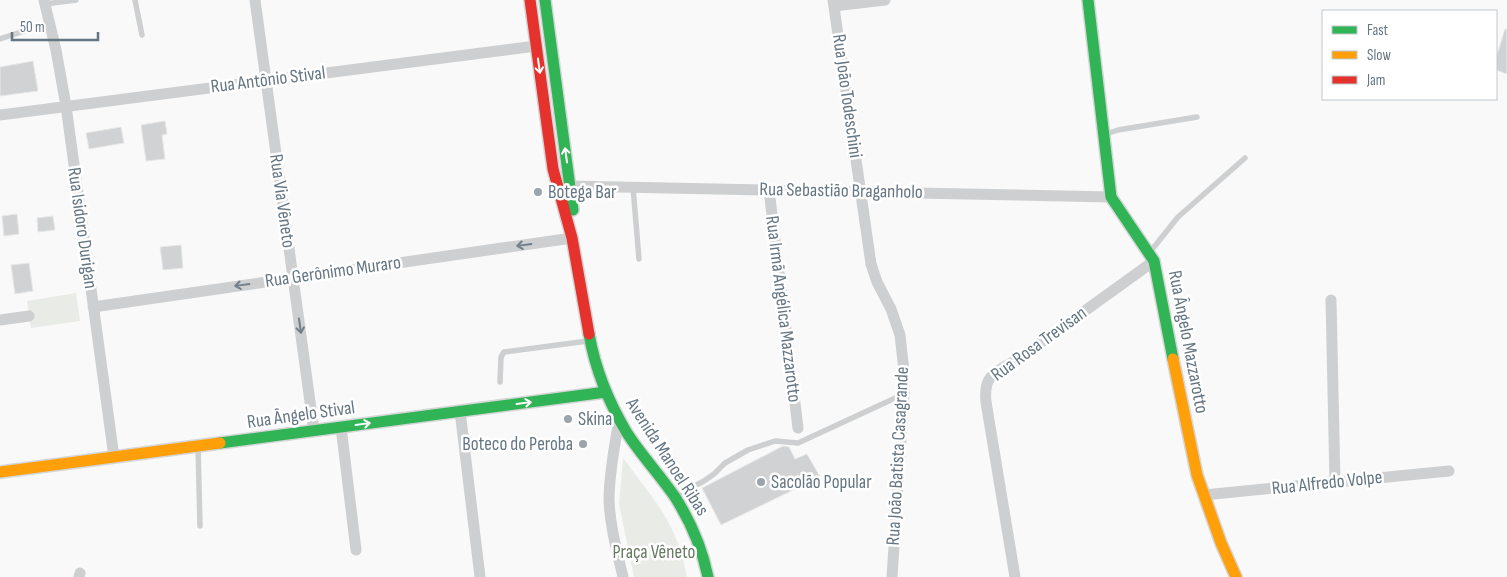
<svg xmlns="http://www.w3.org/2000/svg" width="1507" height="577" viewBox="0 0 1507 577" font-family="'Sofia Sans Condensed',sans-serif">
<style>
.green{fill:#e8ebe6}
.building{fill:#d0d2d3;stroke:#e8e8e8}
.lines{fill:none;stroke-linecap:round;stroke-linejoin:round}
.fast-casing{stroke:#d5d6d7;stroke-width:14}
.slow-casing{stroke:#d5d6d7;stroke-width:14}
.jam-casing{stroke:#d5d6d7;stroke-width:14}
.lane{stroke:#cecfd0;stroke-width:5.5}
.street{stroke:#cecfd0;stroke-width:11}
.fast{stroke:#30b455;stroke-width:11}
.slow{stroke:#ff9f0a;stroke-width:11}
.jam{stroke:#e5322d;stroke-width:11}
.oneway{stroke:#fff}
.oneway2{stroke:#707f8b}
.poi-dot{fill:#99a4ac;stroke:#fff;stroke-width:2}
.labels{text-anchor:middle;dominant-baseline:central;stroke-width:5;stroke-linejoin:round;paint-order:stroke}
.street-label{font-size:19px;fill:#657683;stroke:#fff}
.poi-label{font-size:19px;fill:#657683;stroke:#fff;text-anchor:start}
.park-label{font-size:19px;fill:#687a64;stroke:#fff}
</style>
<rect width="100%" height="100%" fill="#f9f9f9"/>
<path class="green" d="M76 293 80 321 31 328 27 301Z
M623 458C641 483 663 507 675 536 681 549 684 563 687 577H634L619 504Z"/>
<path class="building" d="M1505 29 1507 30V74L1496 70V58Z
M33 61 38 91 0 96V67Z
M165 121 167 134 162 135 165 159 146 161 141 125Z
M121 127 124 143 89 149 86 133Z
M17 214 19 234 4 236 2 216Z
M53 216 55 230 38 232 37 218Z
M181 245 183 268 163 270 160 247Z
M29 263 33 291 15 294 11 265Z
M783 446 789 447 795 459 807 454 820 477 721 525 702 488Z"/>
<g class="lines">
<g class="fast-casing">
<path id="fast" d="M545 0 573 210
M1088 0 1111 197 1154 261 1173 359
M589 334C595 368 609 403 627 433 641 455 660 475 675 497 691 522 702 548 708 577
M220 443 606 392"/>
</g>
<g class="slow-casing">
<path id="slow" d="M1173 359 1197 475 1221 543 1236 577
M0 472 220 443"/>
</g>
<g class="jam-casing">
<path id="jam" d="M530 0 553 169 572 238 589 334"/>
</g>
<path class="lane" d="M135 0 142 35
M45 4 76 0
M0 39 49 23
M1106 134 1118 130 1197 117
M633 187 639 259
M1150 252 1178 217 1245 158
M500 382 501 357 504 352 588 341
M198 446 200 526
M677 495 704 481 714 474 725 463 748 450 775 441 798 443 904 394"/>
<path class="street" d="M44 0 56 50 66 106 114 457
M255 0 314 431
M833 0 871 264 877 282 891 309 900 335 904 371V394L892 577
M834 6 885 0
M0 115 536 46
M570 186 1111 197
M769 190 798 428
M1331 300 1335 482
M93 307 572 238
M0 320 29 316
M460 411 480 577
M619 419C615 445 609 473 609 500 610 526 617 552 623 577
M341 427 356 550
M1204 495 1449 471
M79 577 80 573
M1015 577 986 402C983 373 997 372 1018 359L1154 261"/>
<use href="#fast" class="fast"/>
<use href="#slow" class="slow"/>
<use href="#jam" class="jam"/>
</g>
<defs><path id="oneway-shaft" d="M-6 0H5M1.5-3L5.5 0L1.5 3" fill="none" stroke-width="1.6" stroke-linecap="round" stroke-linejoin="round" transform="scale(1.25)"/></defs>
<g class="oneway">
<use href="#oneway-shaft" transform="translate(539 66) rotate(82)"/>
<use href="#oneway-shaft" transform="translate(566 155) rotate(-98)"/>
<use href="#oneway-shaft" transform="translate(524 403) rotate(-8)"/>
<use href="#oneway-shaft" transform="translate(363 424) rotate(-8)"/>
</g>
<g class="oneway2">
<use href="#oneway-shaft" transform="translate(524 245) rotate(172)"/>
<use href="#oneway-shaft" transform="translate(242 285) rotate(172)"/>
<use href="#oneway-shaft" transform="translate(300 326) rotate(82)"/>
</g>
<g class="poi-dot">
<circle cx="538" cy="192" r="5"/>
<circle cx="568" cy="419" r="5"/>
<circle cx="583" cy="444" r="5"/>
<circle cx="761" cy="482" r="5"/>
</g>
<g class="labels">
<g class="street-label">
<text transform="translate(268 80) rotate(-7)">Rua Antônio Stival</text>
<text transform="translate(847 96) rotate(82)">Rua João Todeschini</text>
<text transform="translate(841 191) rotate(1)">Rua Sebastião Braganholo</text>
<text transform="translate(282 201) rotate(82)">Rua Via Vêneto</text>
<text transform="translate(82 228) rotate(82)">Rua Isidoro Durigan</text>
<text transform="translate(333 272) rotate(-8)">Rua Gerônimo Muraro</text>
<text transform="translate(783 309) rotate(83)">Rua Irmã Angélica Mazzarotto</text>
<text transform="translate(1188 342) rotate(79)">Rua Ângelo Mazzarotto</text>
<text transform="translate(1039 344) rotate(-36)">Rua Rosa Trevisan</text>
<text transform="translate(301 415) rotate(-8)">Rua Ângelo Stival</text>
<text transform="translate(898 456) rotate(-87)">Rua João Batista Casagrande</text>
<text transform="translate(667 457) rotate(57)">Avenida Manoel Ribas</text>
<text transform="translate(1327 483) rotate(-6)">Rua Alfredo Volpe</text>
</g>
<g class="poi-label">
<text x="548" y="192">Botega Bar</text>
<text x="578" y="419">Skina</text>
<text x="573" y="444" text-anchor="end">Boteco do Peroba</text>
<text x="771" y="482">Sacolão Popular</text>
</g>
<g class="park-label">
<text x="654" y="552">Praça Vêneto</text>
</g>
</g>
<rect x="1322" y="10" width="175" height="90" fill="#ffffff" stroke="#c1c8cd"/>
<rect x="1332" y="26" width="25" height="8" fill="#30b455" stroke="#c1c8cd"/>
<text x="1367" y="35" font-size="15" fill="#657683">Fast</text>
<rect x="1332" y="51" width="25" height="8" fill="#ff9f0a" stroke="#c1c8cd"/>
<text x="1367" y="60" font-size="15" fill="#657683">Slow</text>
<rect x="1332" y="76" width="25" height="8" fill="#e5322d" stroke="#c1c8cd"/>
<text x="1367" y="85" font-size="15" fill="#657683">Jam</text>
<path d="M12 32v8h86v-8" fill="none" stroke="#657683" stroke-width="2.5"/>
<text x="20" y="32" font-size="15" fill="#657683" stroke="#ffffff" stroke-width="4" paint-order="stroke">50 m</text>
</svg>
